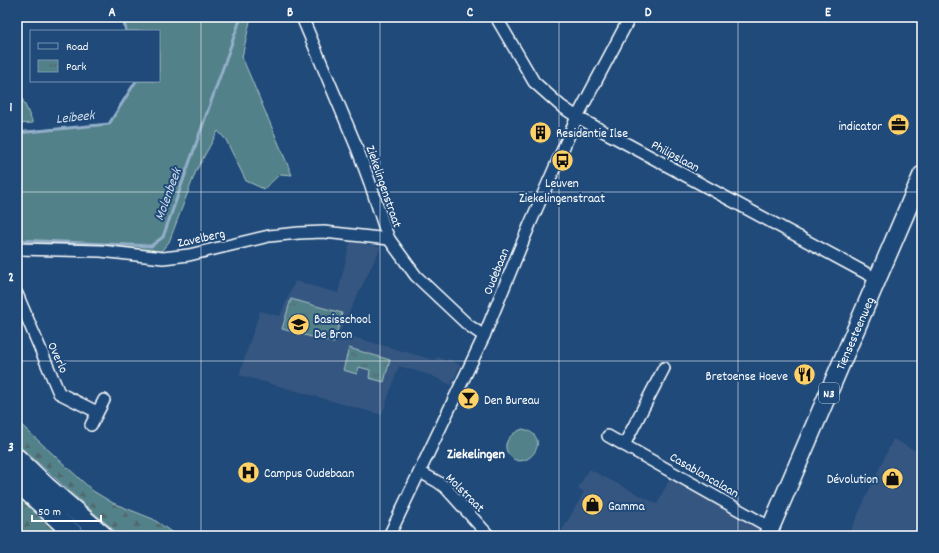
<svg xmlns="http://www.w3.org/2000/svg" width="939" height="553" font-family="Dekko,sans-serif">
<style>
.built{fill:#365680}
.green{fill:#538189;stroke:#a9c0c4}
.forest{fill:url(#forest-firs);stroke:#a9c0c4}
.park{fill:url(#park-tufts);stroke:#a9c0c4}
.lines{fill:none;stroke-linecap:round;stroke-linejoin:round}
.stream{stroke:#93afca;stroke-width:3}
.minor-casing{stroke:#fff;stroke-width:14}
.primary-casing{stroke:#fff;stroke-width:20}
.trunk-casing{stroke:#fff;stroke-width:21}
.minor{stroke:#1f4a7a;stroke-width:11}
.primary{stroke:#1f4a7a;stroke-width:17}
.trunk{stroke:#1f4a7a;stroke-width:18}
.grid{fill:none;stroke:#fff;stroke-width:1;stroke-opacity:0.55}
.labels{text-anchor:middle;stroke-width:4;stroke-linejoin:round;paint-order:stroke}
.shield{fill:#1f4a7a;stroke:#bcc9d7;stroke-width:1}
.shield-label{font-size:12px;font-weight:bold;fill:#fff}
.poi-label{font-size:13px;fill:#fff;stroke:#1f4a7a;text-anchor:start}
.street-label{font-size:13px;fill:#fff;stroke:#1f4a7a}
.water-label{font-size:14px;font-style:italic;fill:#d2dee9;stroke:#1f4a7a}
.neighbourhood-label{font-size:14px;font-weight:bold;fill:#fff;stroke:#1f4a7a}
.neatline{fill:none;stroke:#fff;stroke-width:1.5}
.grid-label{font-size:13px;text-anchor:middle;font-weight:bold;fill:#fff}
</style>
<defs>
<pattern id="forest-firs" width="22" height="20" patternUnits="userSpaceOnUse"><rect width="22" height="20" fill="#538189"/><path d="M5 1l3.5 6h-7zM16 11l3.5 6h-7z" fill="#50696e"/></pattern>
<pattern id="park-tufts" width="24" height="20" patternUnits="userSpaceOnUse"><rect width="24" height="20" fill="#538189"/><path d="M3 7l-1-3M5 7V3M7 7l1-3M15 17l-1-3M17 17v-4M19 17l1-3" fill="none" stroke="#50696e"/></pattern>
</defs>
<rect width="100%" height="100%" fill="#1f4a7a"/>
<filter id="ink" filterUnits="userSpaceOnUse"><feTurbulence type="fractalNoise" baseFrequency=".025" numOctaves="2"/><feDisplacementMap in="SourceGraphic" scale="8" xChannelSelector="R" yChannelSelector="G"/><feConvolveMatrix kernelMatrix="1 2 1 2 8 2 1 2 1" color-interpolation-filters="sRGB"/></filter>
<g filter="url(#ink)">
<!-- built -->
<g class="built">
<path d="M350,242l31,5 -42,86 95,27 4,-3 8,4 3,-2 11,6 -9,20 -21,-10 -31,-9 -17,49 -143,-40 21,-64 20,5 15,-35 43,12z"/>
<path d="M893,439l29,15v82h-74z"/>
<path d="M589,469l68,35 16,-32 98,56 22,8h-234l25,-44 -6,-4z"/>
</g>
<!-- green -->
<g class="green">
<path d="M122,17h129l-9,40 50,118 -12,-1 -16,15 -18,-8 -20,-41 -8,-9 -22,40 -27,71 -12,14 -140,-7v-117l92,-8 27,-43h23v-50h-34z"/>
<path d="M17,87l16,36 -16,1z"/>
<path d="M523,429c32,8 3,45 -13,27 -11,-12 2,-24 13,-27z"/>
</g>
<!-- forest -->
<g class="forest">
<path d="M17,421l76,70 20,12 40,16 24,17h-56l-34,-29 -70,-63z"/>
<path d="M17,494l47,42h-41l-6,-2z"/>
</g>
<!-- park -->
<g class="park">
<path d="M291,299l51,14 -8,30 -52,-14z"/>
<path d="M349,348l41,12 -6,22 -15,-4 1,-8 -11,-3 -2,7 -14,-4z"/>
</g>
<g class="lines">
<!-- stream -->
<g class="stream">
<path d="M123,17l3,14"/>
<path d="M17,133l92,-9 27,-43"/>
<path d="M17,240l134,6 12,-9 78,-220"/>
</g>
<defs>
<g id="minor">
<path d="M302,17l55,131 13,35 14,43 5,13 27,37 52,49 16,11"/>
<path d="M496,17l38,65 27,24 16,11 300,162"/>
<path d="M17,249l84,2 62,7 26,-3 80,-19 30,-3 25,-1 65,7"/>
<path d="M17,294l42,99 38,19"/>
<path d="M91,425l13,-25"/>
<path d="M608,436l163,92"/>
<path d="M624,445l40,-77"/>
<path d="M420,472l18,10 8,6 43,48"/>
<path d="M389,536l95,-200 46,-112 47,-107 53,-100"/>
</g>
<g id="primary">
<path id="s1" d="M767,536l155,-361"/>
</g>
<g id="trunk">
<path d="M17,458l29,28 58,50"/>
<path d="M17,482l59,54"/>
</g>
</defs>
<!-- minor casing -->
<use href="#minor" class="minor-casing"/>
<!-- primary casing -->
<use href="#primary" class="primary-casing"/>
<!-- trunk casing -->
<use href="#trunk" class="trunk-casing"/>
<!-- minor -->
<use href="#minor" class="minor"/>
<!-- primary -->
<use href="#primary" class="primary"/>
<!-- trunk -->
<use href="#trunk" class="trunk"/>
</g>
</g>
<!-- grid -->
<path class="grid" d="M201,17v519M380,17v519M559,17v519M738,17v519M17,192h905M17,361h905"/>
<!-- icons -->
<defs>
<symbol id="office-disc" viewBox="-11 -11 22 22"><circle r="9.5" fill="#ffd166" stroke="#1f4a7a"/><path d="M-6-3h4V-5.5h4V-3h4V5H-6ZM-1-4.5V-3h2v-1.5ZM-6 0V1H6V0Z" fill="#111"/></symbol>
<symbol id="building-disc" viewBox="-11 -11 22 22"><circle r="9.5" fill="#ffd166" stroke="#1f4a7a"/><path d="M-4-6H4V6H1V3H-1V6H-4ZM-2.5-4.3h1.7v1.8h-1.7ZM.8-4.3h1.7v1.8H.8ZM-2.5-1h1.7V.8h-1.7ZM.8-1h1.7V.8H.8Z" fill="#111"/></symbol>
<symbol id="bus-disc" viewBox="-11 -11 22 22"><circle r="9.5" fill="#ffd166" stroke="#1f4a7a"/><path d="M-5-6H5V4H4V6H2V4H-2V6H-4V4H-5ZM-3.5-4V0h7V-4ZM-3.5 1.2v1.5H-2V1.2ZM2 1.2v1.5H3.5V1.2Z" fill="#111"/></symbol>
<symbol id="school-disc" viewBox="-11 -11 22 22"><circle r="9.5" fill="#ffd166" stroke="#1f4a7a"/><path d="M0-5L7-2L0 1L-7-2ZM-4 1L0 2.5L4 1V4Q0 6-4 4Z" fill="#111"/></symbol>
<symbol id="restaurant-disc" viewBox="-11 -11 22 22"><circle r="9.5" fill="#ffd166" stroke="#1f4a7a"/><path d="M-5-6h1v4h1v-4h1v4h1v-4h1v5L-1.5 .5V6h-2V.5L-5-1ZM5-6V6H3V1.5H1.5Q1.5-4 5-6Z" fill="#111"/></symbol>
<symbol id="bar-disc" viewBox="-11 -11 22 22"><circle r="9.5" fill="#ffd166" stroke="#1f4a7a"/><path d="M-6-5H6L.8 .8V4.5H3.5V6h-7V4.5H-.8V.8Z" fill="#111"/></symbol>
<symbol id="hospital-disc" viewBox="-11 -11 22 22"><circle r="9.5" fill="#ffd166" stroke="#1f4a7a"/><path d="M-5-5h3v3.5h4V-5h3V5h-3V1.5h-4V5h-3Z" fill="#111"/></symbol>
<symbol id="shop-disc" viewBox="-11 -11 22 22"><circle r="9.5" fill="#ffd166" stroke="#1f4a7a"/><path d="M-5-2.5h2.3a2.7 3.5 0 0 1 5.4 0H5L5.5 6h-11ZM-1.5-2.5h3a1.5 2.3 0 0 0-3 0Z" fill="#111"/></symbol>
</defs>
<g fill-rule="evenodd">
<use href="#office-disc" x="886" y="112" width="25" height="25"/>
<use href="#building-disc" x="528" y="120" width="25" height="25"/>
<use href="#bus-disc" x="550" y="148" width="25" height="25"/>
<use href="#school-disc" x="286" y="312" width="25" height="25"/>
<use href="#restaurant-disc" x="792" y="362" width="25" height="25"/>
<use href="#bar-disc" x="456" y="386" width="25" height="25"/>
<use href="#hospital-disc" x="236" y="460" width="25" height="25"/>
<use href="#shop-disc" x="880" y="466" width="25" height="25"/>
<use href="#shop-disc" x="580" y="492" width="25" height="25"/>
</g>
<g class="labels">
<!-- shield labels -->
<rect class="shield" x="819" y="383" width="20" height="20" rx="3"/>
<g class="shield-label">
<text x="829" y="397">N3</text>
</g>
<!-- poi labels -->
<g class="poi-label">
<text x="882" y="130" text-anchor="end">indicator</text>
<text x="556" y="137">Residentie Ilse</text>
<text x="562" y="187" text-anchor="middle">Leuven<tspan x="562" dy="15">Ziekelingenstraat</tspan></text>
<text x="314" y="323">Basisschool<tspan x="314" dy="15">De Bron</tspan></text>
<text x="788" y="380" text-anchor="end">Bretoense Hoeve</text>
<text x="484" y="404">Den Bureau</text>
<text x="264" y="477">Campus Oudebaan</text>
<text x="878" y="483" text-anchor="end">Dévolution</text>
<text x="608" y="510">Gamma</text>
</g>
<!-- street labels -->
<g class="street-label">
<text transform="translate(676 155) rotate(28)" y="5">Philipslaan</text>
<text transform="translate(385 186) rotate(71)" y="5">Ziekelingenstraat</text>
<text transform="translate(201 237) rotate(-12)" y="5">Zavelberg</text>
<text transform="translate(495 271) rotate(-68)" y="5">Oudebaan</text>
<text dy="5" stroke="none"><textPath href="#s1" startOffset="221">Tiensesteenweg</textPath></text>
<text transform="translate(59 357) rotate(66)" y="5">Overlo</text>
<text transform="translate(705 474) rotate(30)" y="5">Casablancalaan</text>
<text transform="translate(466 492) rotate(45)" y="5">Molstraat</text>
</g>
<!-- water labels -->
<g class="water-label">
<text transform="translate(75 116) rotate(-6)" y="5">Leibeek</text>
<text transform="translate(167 194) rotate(-70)" y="5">Molenbeek</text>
</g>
<!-- neighbourhood labels -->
<g class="neighbourhood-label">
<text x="476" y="458">Ziekelingen</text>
</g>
</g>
<!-- margin -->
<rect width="939" height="553" fill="none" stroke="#1f4a7a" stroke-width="44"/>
<!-- legend -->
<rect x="30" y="30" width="130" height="52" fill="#1f4a7a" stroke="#7992af"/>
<rect x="38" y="43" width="20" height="6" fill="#1f4a7a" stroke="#7992af"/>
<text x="66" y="50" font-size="12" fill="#ffffff">Road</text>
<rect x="38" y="60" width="20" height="12" fill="url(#park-tufts)" stroke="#7992af"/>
<text x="66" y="70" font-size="12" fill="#ffffff">Park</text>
<!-- scale -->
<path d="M32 515v6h69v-6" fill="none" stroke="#ffffff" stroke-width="2"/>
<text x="38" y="515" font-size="12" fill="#ffffff" stroke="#1f4a7a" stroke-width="3" paint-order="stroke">50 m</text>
<rect x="22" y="22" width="895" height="509" class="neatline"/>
<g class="grid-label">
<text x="112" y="16">A</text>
<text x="290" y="16">B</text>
<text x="470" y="16">C</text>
<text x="648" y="16">D</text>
<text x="828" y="16">E</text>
<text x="11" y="111">1</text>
<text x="11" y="281">2</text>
<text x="11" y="451">3</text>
</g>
</svg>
